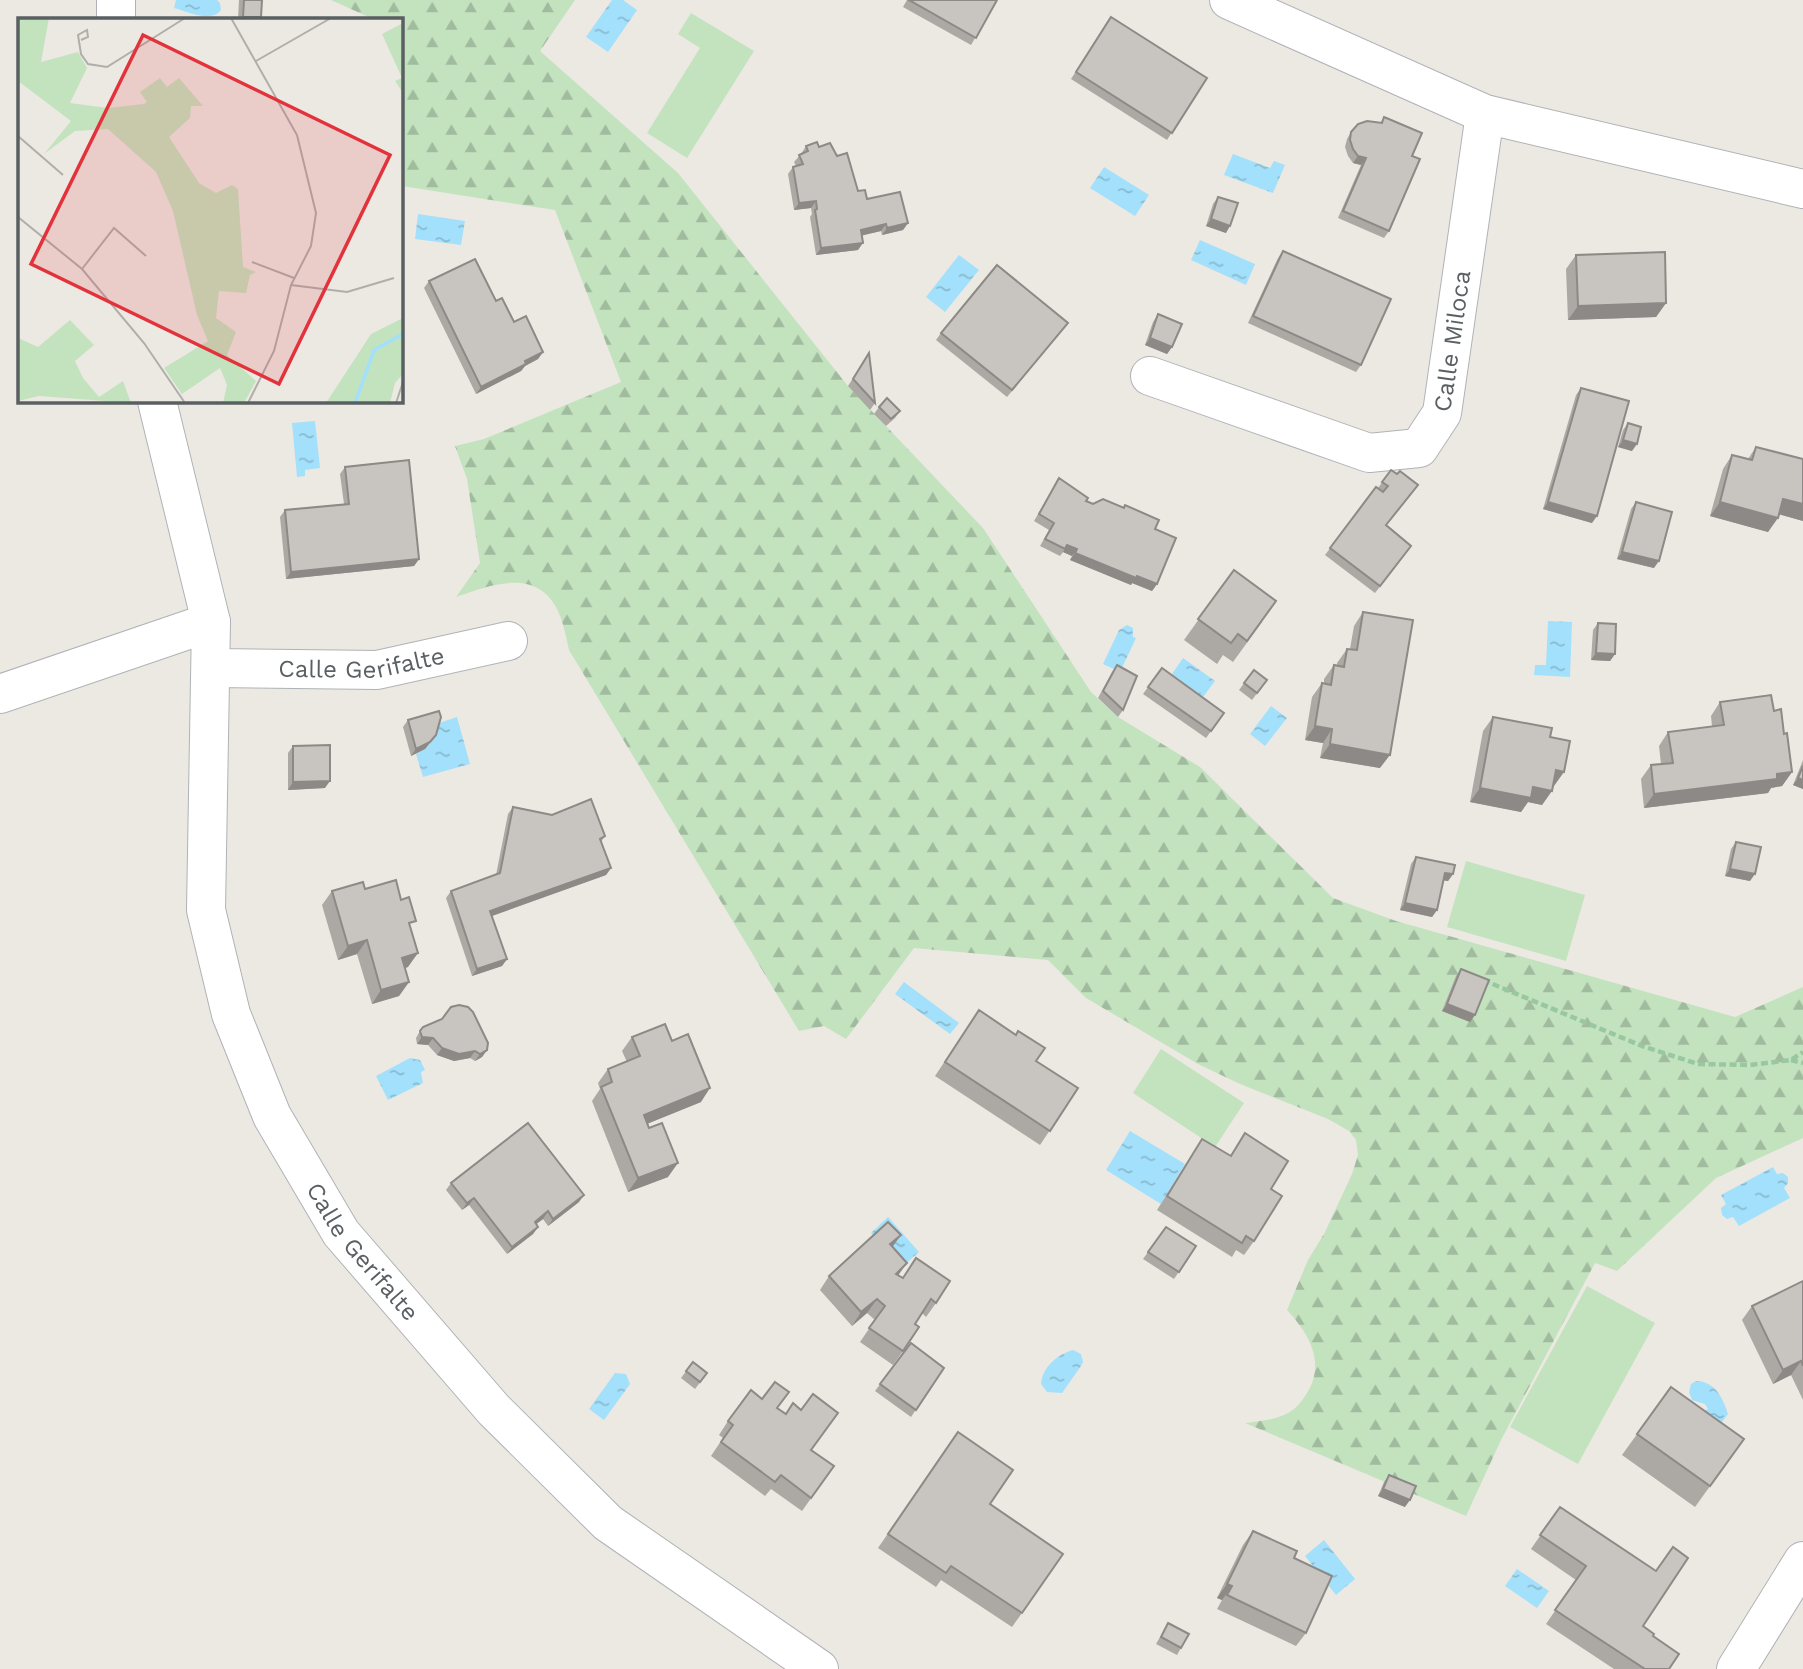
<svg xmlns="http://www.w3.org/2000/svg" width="1803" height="1669" font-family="'Work Sans',sans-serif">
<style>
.green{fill:#c3e3bf}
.forest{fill:url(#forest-firs)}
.water{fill:url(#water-ripples)}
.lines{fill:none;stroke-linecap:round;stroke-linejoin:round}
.minor-casing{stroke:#afb3b7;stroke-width:40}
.path{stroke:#99c7a0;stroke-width:4.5;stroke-dasharray:7 3.5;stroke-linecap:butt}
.minor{stroke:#fff;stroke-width:38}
.wall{fill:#aca9a4}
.shaded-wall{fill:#8c8986}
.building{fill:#c8c4bf;stroke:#8c8986;stroke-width:2}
.labels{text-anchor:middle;stroke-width:5;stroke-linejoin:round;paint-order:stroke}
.street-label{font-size:24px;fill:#5a5f62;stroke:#fff}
.inset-river{fill:none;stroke:#a3e0fb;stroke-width:3.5}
.inset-road{fill:none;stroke:#aeaeab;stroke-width:2}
.view{fill:#e2323b;fill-opacity:0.15;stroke:#e2323b;stroke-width:3.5}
.inset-edge{fill:none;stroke:#5a5f62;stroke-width:3.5}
</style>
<defs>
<pattern id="forest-firs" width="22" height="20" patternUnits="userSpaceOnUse" patternTransform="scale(1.75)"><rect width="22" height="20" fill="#c3e3bf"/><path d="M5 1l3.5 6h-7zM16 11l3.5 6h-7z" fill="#a1bb9f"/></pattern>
<pattern id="water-ripples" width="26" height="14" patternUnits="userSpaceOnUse" patternTransform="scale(1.75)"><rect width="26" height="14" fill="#a3e0fb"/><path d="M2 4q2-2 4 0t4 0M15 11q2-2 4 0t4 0" fill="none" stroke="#88b9cf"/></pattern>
</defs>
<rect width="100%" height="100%" fill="#ece9e2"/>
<!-- green -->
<g class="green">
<path d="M691,13l63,38 -67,107 -40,-25 53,-85 -22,-14z"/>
<path d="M1466,861l119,34 -19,66 -119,-34z"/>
<path d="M1161,1049l83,54 -29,44 -82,-54z"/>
<path d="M1587,1286l68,37 -77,141 -68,-37z"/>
</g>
<!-- forest -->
<path class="forest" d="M331,0h244l-35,51 138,122 170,213 135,142 108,164 27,25 82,50 133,131 63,23 339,96 68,-30v151l-87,40 -99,93 -22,-8 -94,177 -35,76 -221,-93c14,-2 31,-3 43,-10 8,-4 14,-12 19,-20 19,-31 2,-59 -20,-83l21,-50 17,-28 27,-58 6,-19 -2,-15 -7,-9 -21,-12 -88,-35 -42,-20 -112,-66 -38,-38 -134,-12 -68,91 -22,-13 -25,5 -230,-381c-3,-14 -6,-30 -13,-43 -22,-39 -66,-22 -100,-10l24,-34 -13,-84 -12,-33 29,-7 137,-57 -66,-172 -153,-24 -1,-167h-28z"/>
<!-- water -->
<g class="water">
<path d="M176,0h41l3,3 1,7c-10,13 -33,2 -47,-2z"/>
<path d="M612,0h11l14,10 -29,42 -22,-15z"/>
<path d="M1233,154l37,14 4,-7 11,4 -12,28 -49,-18z"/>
<path d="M1104,167l45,28 -14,21 -45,-28z"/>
<path d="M418,214l47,7 -4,24 -46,-6z"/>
<path d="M1200,240l55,24 -9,21 -55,-25z"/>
<path d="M959,255l20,15 -34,42 -19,-15z"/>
<path d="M315,421l5,47 -15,2v6l-8,1 -5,-54z"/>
<path d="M1548,621l24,1 -2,55 -36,-2 1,-10h11z"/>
<path d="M1127,625l6,3v9l3,1 -16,34 -17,-8 16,-34z"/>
<path d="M1183,658l32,23 -12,16 -31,-23z"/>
<path d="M1271,706l16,12 -22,28 -15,-12z"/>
<path d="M457,717l13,47 -47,13 -7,-23 9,-5 11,-25z"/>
<path d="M904,982l55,41 -9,11 -55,-40z"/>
<path d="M410,1058l10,2 5,10 -4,2 2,11 -35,17 -12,-24z"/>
<path d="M1130,1131l55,33 -24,40 -55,-34z"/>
<path d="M1773,1167l4,7 6,-1 5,4v6l-4,5 6,10 -51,28 -6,-9 -6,2 -5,-4 -1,-7 5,-4 -5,-9z"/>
<path d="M888,1217l31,35 -17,15 -31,-34z"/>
<path d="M1073,1350l8,4 2,8 -2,4 -19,27 -15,-1 -6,-8c1,-17 17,-30 32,-34z"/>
<path d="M615,1373l11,1 4,10 -26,36 -15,-11z"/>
<path d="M1696,1381c19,0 27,17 32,33l-6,8h-4l-14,-11 4,-2 -3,-5 -13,-4 -3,-8 2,-8z"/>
<path d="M1324,1540l31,39 -19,16 -31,-39z"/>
<path d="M1517,1569l32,22 -12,17 -32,-22z"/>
</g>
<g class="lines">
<defs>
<g id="minor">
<path d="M116,0v19"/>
<path d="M1229,0l256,114 318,75"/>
<path id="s1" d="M1150,376l219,77 50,-5 23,-35 43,-299"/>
<path id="s2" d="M157,401l54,221 -5,288 25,104 41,102 69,117 153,177 114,113 211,146"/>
<path id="s3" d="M212,668l165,2 131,-29"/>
<path d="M0,694l211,-72"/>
<path d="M1736,1669l67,-108"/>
</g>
</defs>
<!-- minor casing -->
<use href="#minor" class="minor-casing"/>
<!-- path -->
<g class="path">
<path d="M1483,980l159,66 56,18 52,1 41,-5 12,-8"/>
<path d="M1791,1060l12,3"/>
</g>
<!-- minor -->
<use href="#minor" class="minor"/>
</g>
<!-- wall -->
<g class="wall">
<path d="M239,0h23l-1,17 -2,2h-21z"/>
<path d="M907,0h90l-26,45 -68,-38z"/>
<path d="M1111,17l96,61 -40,62 -96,-61z"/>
<path d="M1384,117l28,39 -23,75 -5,7 -46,-20 23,-53 -8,-2 -5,-7 -3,-9 2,-8 4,-7 29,-9z"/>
<path d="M806,146l13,1 18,9 21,35 9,8 41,24 -5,7 -21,5 -1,-4 -19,4 -4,15 -42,5 -6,-38 2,-3 -1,-6 -17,2 -6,-36 5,-7 3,-1 -2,-4 7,-8z"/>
<path d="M1218,197l8,36 -20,-7 7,-22z"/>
<path d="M1283,251l78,114 -5,7 -108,-49 30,-65z"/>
<path d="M1576,255l90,48 -10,14 -88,3 -2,-51z"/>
<path d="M429,281l67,20 18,21 29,30 -5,7 -13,7 -4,5 -45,23 -52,-106z"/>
<path d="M1158,314l14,33 -5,7 -22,-9 8,-23z"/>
<path d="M1068,323l-61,74 -71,-57 5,-7z"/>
<path d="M869,353l6,50 -5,7 -22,-24z"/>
<path d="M1581,388l11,135 -49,-14 33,-114z"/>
<path d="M879,407l21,4 -5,7 -9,8 -12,-12z"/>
<path d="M1628,423l4,28 -14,-4 5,-17z"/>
<path d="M1756,447l47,74 -24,-7 -11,18 -58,-16 13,-47 9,-14 16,4z"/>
<path d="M345,467l74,92 -5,7 -128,13 -6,-62 5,-7 59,-6 -4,-30z"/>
<path d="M1391,470l-5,55 20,28 -31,40 -50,-38 51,-68 2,1z"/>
<path d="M1059,478l27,23 7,3 30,4 2,-3 30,24 2,55 -5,7 -20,-8 -1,2 -61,-25 2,-4 -9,-4 -3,4 -20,-10 9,-16 -15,-9z"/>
<path d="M1636,502l18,66 -37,-9 14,-50z"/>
<path d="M1234,570l28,52 -29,40 -10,-7 -6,9 -33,-24z"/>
<path d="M1363,612l17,156 -60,-10 3,-15 -18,-3 7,-43 10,-14 2,1v-5l10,-14h3v-2l10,-14h3l4,-23z"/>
<path d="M1598,623l17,31 -5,7 -19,-1 2,-30z"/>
<path d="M1117,665l6,45 -5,7 -20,-19 14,-26z"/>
<path d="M1162,668l62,45 -18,25 -63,-44z"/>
<path d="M1254,670l13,10 -15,20 -13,-10z"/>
<path d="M1720,702l54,9 10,23 8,38 -10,14 -11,2 -3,5 -124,15 -3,-29 10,-14 10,-1 -2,-18 9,-14 44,-6 -1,-10z"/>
<path d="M1493,717l57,20 4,49 -12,19 -14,-3 -7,10 -51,-10 13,-71z"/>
<path d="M408,720l28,15 -11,14 -14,7 -8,-29z"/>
<path d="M293,746l32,42 -37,2v-37z"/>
<path d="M1803,760v29l-10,-4z"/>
<path d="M513,807l92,29 -4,6 10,26 -5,7 -114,41 15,43 -5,7 -30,10 -26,-78 5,-7 45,-16 12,-61z"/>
<path d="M1736,842l14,39 -25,-5 6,-27z"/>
<path d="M1416,857l37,17 -5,7 -4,-1 -7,30 -5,7 -32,-7 11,-46z"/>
<path d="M365,889l46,39 -3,39 -3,1 4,14 -10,14 -27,8 -15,-50 -19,6 -16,-55 10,-14z"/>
<path d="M1461,969l14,46 -5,7 -28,-11 14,-35z"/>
<path d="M979,1010l57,51 42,27 -38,57 -105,-69z"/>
<path d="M420,1031l67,19 -5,7 -7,4 -5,-3 -16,3 -17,-6 -9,-10 -11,-1 -1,-6z"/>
<path d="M632,1037l40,4 29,61 -54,22 21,53 -40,15 -36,-91 8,-12 -2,-6 10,-14 19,-7 -5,-11z"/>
<path d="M1245,1133l26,56 -17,52 -10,14 -8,-5 -4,7 -75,-47 45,-71 28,17z"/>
<path d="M451,1183l128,19 -31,24 -5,-7 -7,5 2,3 -5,7 -26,20 -38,-49 -7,5 -16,-20z"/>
<path d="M1166,1227l30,19 -22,33 -31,-20z"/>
<path d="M892,1247l7,29 4,2 13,-20 20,45 -10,14 -4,-4 -7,11 -12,27 -10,14 -33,-23 15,-22 -8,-7 -15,13 -32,-36 9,-14z"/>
<path d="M1803,1281v119l-12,-25 -18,9 -31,-64 10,-14z"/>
<path d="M911,1343l33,25 -33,49 -36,-26z"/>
<path d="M693,1362l14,11 -12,16 -14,-11z"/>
<path d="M1671,1387l73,52 -49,68 -73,-52z"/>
<path d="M762,1399l15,9 34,42 23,16 -32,45 -31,-22 -6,7 -54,-40 12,-18 -4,-3 9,-14z"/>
<path d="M958,1432l32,72 32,109 -10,14 -71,-47 -5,7 -58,-39z"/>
<path d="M1389,1475l16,32 -27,-11 6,-14z"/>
<path d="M1560,1507l83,119 10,10 16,33h-55l-68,-45 30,-44 -45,-31z"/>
<path d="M1253,1531l53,102 -10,13 -79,-37 5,-9 -5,-2 26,-53z"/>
<path d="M1168,1623l13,25 -4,7 -21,-11z"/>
</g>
<!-- shaded-wall -->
<g class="shaded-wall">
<path d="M243,17h18l-2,2h-18z"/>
<path d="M1358,156l8,2 -5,7 -8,-2z"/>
<path d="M816,201l-5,7 -17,2 5,-7z"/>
<path d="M1211,219l19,7 -4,7 -20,-7z"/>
<path d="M908,223l-5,7 -21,5 5,-7z"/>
<path d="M886,224l-5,7 -25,6 5,-7z"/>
<path d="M863,243l-5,7 -42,5 5,-7z"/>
<path d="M1666,303l-10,14 -88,3 10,-14z"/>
<path d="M1150,338l22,9 -5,7 -22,-9z"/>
<path d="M543,352l-5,7 -13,7 -4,5 -45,23 5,-7 44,-26z"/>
<path d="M1623,440l14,4 -5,7 -14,-4z"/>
<path d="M1783,499l20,5v17l-29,-8z"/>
<path d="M1548,502l49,14 -5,7 -49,-14z"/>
<path d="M1720,502l58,16 -10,14 -58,-16z"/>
<path d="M1067,545l10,4 -5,7 -9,-4z"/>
<path d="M1622,552l37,9 -5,7 -37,-9z"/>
<path d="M1075,553l62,23 20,8 -5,7 -20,-8 -1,2 -61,-25z"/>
<path d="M419,559l-5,7 -128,13 5,-7z"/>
<path d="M1596,653l19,1 -5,7 -19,-1z"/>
<path d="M1315,726l17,3 -9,14 -18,-3z"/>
<path d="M436,735l-11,14 -14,7 5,-7z"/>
<path d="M1330,744l60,11 -10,13 -60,-10z"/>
<path d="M1556,770l8,2 -10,14 -8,-2z"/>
<path d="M1792,772l-10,14 -11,2 -3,5 -124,15 10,-14z"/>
<path d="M1798,778l5,2v9l-10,-4z"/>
<path d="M330,781l-5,7 -37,2 5,-8z"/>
<path d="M1533,787l19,4 -10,14 -14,-3 -7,10 -51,-10 10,-14z"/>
<path d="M611,868l-5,7 -120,43 4,-7z"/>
<path d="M1730,869l25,5 -5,7 -25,-5z"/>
<path d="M1445,873l8,1 -5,7 -8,-1z"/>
<path d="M1405,903l32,7 -5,7 -32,-7z"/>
<path d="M367,940l-10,14 -19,6 10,-14z"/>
<path d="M418,953l-10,14 -16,5 10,-14z"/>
<path d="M507,959l-5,7 -30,10 5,-7z"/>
<path d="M409,982l-10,14 -27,8 9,-14z"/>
<path d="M1447,1004l28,11 -5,7 -28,-11z"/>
<path d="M422,1037l11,1 -5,7 -11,-1z"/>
<path d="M442,1048l33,3 -5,7 -16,3 -17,-6z"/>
<path d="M487,1050l-5,7 -7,4 5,-7z"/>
<path d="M710,1088l-9,14 -67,27 10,-14z"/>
<path d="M678,1163l-10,14 -40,15 10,-14z"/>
<path d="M584,1195l-5,7 -31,24 5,-7z"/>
<path d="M474,1198l-5,7 -7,5 5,-7z"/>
<path d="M548,1211l-5,8 -13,10 5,-7z"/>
<path d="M538,1227l-5,7 -26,20 5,-7z"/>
<path d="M901,1235l-10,14 -1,-5z"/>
<path d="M907,1263l-10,14 -1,-3z"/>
<path d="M877,1299l-10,14 -15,13 9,-14z"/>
<path d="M1801,1361l-10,14 -18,9 10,-14z"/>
<path d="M1383,1489l27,11 -5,7 -27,-11z"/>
<path d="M1227,1584l5,2 -10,14 -5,-2z"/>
</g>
<!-- building -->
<g class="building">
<path d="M244,0h18l-1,17h-18z"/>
<path d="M909,0h88l-21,38z"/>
<path d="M1111,17l96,61 -35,55 -96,-61z"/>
<path d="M1384,117l38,16 -10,23 8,3 -31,72 -46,-20 23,-53 -8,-2 -5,-7 -3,-9 1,-8 7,-8 9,-3 15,2z"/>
<path d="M817,142l2,5 11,-4 7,13 10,-3 11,38 7,-1 2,9 33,-7 8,31 -21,5 -1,-4 -25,6 2,13 -42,5 -6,-38 2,-1 -1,-8 -17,2 -6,-36 10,-3 -4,-9 9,-4 -2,-5z"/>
<path d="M1218,197l20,6 -8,23 -19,-7z"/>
<path d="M1283,251l108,48 -30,66 -108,-49z"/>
<path d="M1665,252l1,51 -88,3 -2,-51z"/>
<path d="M475,259l21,42 6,-3 12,24 12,-6 17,36 -18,9 1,3 -45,23 -52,-106z"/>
<path d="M997,265l71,58 -56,67 -71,-57z"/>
<path d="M1158,314l24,10 -10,23 -22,-9z"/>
<path d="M869,353l6,50 -22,-24z"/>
<path d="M1581,388l48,13 -32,115 -49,-14z"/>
<path d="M887,398l13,13 -9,8 -12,-12z"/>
<path d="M1628,423l13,4 -4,17 -14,-4z"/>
<path d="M1756,447l47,12v45l-20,-5 -5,19 -58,-16 12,-47 20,5z"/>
<path d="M409,460l10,99 -128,13 -6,-62 64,-6 -4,-37z"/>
<path d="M1391,470l6,4 3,-3 18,14 -32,40 25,21 -31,40 -50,-38 46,-61 7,5 5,-6 -6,-4z"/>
<path d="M1059,478l29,20 -2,3 7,3 10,-5 21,9 1,-3 34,15 -4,9 21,9 -19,46 -20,-8 -1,2 -61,-25 2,-4 -10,-4 -2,4 -20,-10 9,-16 -15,-9z"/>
<path d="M1636,502l36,10 -13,49 -37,-9z"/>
<path d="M1234,570l42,31 -29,40 -9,-7 -7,9 -33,-24z"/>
<path d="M1363,612l50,8 -23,135 -60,-11 2,-15 -17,-3 7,-43 9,2 3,-20 10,2 3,-18 10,1z"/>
<path d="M1598,623l18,1 -1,30 -19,-1z"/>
<path d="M1117,665l20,11 -14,34 -20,-19z"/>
<path d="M1162,668l62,45 -13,18 -63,-44z"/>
<path d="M1254,670l13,10 -10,13 -13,-10z"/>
<path d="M1771,695l3,16 7,-2 3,25 3,-1 5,39 -15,2v5l-123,15 -3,-29 22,-2 -5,-31 56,-7 -4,-23z"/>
<path d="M439,711l2,6 -5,18 -6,7 -14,7 -8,-29z"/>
<path d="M1493,717l59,11 -2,9 20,4 -6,31 -8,-2 -4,21 -19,-4 -2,11 -51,-10z"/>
<path d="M330,745v36l-37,1v-36z"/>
<path d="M1803,766v14l-5,-2z"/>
<path d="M591,799l14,37 -5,3 11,29 -121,43 17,48 -30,10 -26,-78 49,-18 13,-66 39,8z"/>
<path d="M1736,842l25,5 -6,27 -25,-5z"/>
<path d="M1416,857l39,8 -2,9 -8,-1 -8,37 -32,-7z"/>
<path d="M396,880l5,20 8,-3 7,24 -7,2 9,30 -16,5 7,24 -28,8 -14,-50 -19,6 -16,-55 31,-9 2,7z"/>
<path d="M1461,969l28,11 -14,35 -28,-11z"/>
<path d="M459,1005l9,2 5,5 15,31 -1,7 -7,4 -5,-3 -16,3 -17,-6 -9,-10 -11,-1 -2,-6 3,-4 19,-8 9,-12z"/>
<path d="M979,1010l37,25 2,-4 27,17 -9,13 42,27 -28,43 -105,-69z"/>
<path d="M665,1024l7,17 16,-7 22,54 -66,27 5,13 13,-5 16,40 -40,15 -37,-91 11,-5 -4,-13 32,-13 -8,-19z"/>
<path d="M528,1123l56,72 -31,24 -5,-8 -13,11 3,5 -26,20 -38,-49 -7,5 -16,-20z"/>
<path d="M1245,1133l43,28 -17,28 11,7 -28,45 -8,-5 -4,7 -75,-47 35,-57 29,17z"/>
<path d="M888,1222l13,13 -11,9 17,19 -11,11 7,4 13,-20 34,23 -14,22 -5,-4 -16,25 4,3 -16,24 -34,-23 16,-22 -8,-7 -16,13 -32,-36z"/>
<path d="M1166,1227l30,19 -17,26 -31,-20z"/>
<path d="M1803,1281v85l-2,-5 -18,9 -31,-64z"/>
<path d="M911,1343l33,25 -28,42 -36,-26z"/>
<path d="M693,1362l14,11 -7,9 -14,-11z"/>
<path d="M775,1382l14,10 -12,16 9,6 7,-11 8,7 12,-16 25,19 -27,37 23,16 -23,32 -30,-23 -6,7 -54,-40 12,-17 -5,-4 23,-31 11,9z"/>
<path d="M1671,1387l73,52 -34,47 -73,-52z"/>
<path d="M958,1432l55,38 -23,34 73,50 -41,59 -71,-47 -5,7 -58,-39z"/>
<path d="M1389,1475l27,11 -6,14 -27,-11z"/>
<path d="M1560,1507l96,64 17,-24 15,11 -45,68 11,8 -1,2 26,18 -10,15h-24l-90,-59 31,-44 -46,-31z"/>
<path d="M1253,1531l44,20 -3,7 38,18 -26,57 -79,-38 5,-9 -5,-2z"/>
<path d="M1168,1623l21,11 -8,14 -20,-11z"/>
</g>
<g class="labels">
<!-- street labels -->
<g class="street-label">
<text dy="8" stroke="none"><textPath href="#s1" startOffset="397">Calle Miloca</textPath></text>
<text dy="8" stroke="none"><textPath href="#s3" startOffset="150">Calle Gerifalte</textPath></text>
<text dy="8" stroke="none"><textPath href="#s2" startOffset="896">Calle Gerifalte</textPath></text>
</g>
</g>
<!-- overview -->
<g transform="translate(18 18)">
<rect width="385" height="385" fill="#ece9e2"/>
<path d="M142,60l7,9 -20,15 -7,-10z" fill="#c3e3bf"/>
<path d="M0,0h31l-8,44 37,-10 9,16 -17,35 38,5 36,-4 35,-26 24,28h-12l-1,12 -21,19 30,46 17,10 16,-8 6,4 5,78 13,5 -6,3 -4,18 -27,-2 -3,27 20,14 -9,23 29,26 -12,22h-21l4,-18 -7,-17 -38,26 -18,-26 44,-27 -11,-26 -24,-104 -17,-39 -48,-43 -33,2 -31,23 27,-33 -53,-40zM385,5v70l-8,-12 7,-3 -20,-44zM385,300v56l-8,9 -5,20h-64l45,-69zM52,302l24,25 -19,16 8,17 16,19 24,-16 8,22 -92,-7 -21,5v-63l20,9z" fill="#c3e3bf"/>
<path class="inset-river" d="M337,385l19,-53 29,-16"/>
<path class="inset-road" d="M213,0l66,117 19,78 -5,33 -20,39 -17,66 -26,52M63,22l7,-3 -1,-7 -9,5 3,19 7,10 19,3 78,-49M238,43l75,-43M0,118l45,39M0,199l64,52 62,74 41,60M234,244l42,16M64,251l32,-41 32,28M273,267l56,7 47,-14M378,385l7,-21"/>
<path class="view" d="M125,17l247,120 -111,229 -248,-120z"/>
<rect width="385" height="385" class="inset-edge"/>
</g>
</svg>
